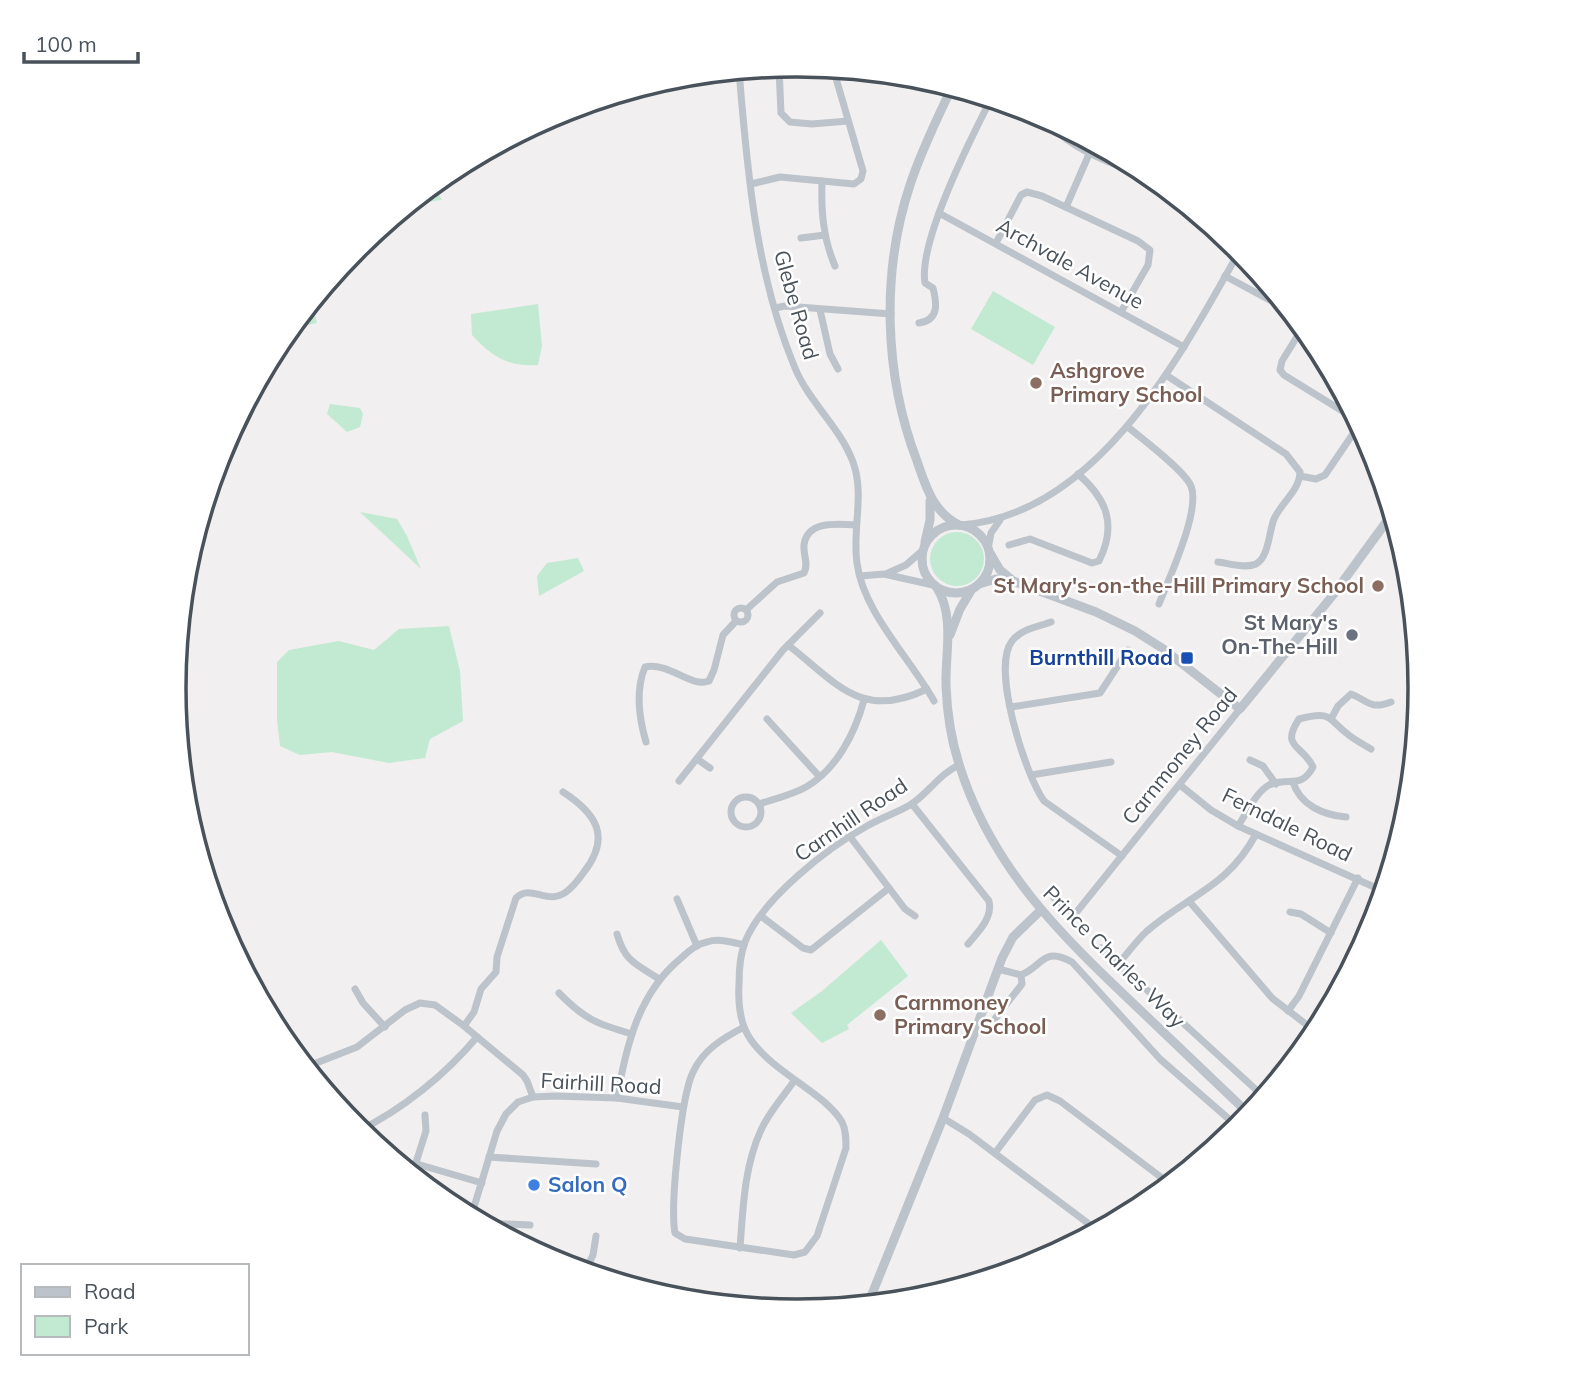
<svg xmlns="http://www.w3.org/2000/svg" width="1593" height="1376" font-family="Mulish,sans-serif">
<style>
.green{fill:#c2ead2}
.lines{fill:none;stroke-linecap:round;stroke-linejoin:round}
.minor{stroke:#bcc3ca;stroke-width:7}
.tertiary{stroke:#bcc3ca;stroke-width:9}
.education-dot{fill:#8d6e63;stroke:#fff;stroke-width:2.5}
.worship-dot{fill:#6b7280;stroke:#fff;stroke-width:2.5}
.transit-dot{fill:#1a4fb4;stroke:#fff;stroke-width:2.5}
.shop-dot{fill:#3f7fe0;stroke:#fff;stroke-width:2.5}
.labels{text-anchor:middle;stroke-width:5;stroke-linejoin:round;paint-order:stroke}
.street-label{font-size:21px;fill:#49525a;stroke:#fff}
.education-label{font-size:21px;font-weight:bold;fill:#785e54;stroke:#fff;text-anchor:start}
.worship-label{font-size:21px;font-weight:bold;fill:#5b616d;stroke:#fff;text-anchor:end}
.transit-label{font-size:21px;font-weight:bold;fill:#164399;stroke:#fff;text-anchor:end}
.shop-label{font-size:21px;font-weight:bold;fill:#366cbe;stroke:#fff;text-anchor:start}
.rim{fill:none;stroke:#49525a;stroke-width:3.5}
</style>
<rect width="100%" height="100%" fill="#f1efef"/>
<!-- green -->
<g class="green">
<path d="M433,184l9,16 -33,4z"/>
<path d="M993,291l62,36 -22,38 -62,-36z"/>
<path d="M311,302l6,21 -28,6z"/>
<path d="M538,304l4,42 -4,19c-30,2 -46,-8 -66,-30l-1,-21z"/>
<path d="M330,404l30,4 3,6 -3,13 -13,5 -20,-18z"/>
<path d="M360,512l37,7 10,17 14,33z"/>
<circle cx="957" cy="559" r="27"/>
<path d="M578,558l6,13 -45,25 -2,-20 10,-13z"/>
<path d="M449,626l11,45 3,50 -33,18 -5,19 -36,5 -57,-11 -32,3 -20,-9 -3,-26v-58l12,-12 50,-9 35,9 25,-21z"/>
<path d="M881,940l27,36 -61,49 2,4 -27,14 -31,-30 31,-22z"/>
</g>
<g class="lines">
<!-- minor -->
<g class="minor">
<path d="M779,68l2,45 9,9 22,2 36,-3"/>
<path d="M739,70c8,100 17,205 56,298 14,34 45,59 58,94 12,33 -1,67 4,101 6,49 53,95 77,138"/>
<path d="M1054,122l-1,5c23,27 73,40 105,55"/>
<path d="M822,181c-1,30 1,57 13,85"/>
<path d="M751,184l29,-7 74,7 7,-5 2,-8 -30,-103"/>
<path d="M1066,207l24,-55"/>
<path d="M939,213l245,134"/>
<path d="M801,238l24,-3"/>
<path d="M996,243l25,-48 6,-3 15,4 96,45 12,9 -2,15 -27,47"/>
<path d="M1225,276l65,35"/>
<path d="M775,308l10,-2 106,8"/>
<path d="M820,310l10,44 8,15"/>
<path d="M919,323c20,-3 18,-19 14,-35l-8,-5c-7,-41 46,-145 66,-184"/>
<path d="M1303,327l-21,34 -2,9 4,5 73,45"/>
<path d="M1166,375l120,79 14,18c0,18 -19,31 -26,47 -5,12 -5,38 -18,45 -11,5 -28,-1 -38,-2"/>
<path d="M1128,427c14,12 56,43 63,59 10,24 -22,92 -32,118"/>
<path d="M1300,476l16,3 9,-4 34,-50"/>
<path d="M961,525c136,-10 220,-170 279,-275"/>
<path d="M1009,545l21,-6 62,24 7,-2c18,-36 8,-62 -21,-87"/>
<path d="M988,549l3,-16 9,-13"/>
<path d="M888,573l18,-8 16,-14"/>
<path d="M860,576l24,-2 49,11"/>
<circle cx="741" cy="615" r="7"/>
<path d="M746,610l31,-28 27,-9c5,-10 -1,-17 0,-28 3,-25 35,-21 52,-20"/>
<path d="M1051,622c-14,5 -30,7 -39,19 -21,27 13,133 32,160l78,55"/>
<path d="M788,645c49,38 73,76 139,44"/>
<path d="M1011,707l89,-14 28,-43"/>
<path d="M767,719l52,57"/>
<path d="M1331,719l7,-13 13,-12c18,7 19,16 40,8"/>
<path d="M646,742c-7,-24 -11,-51 -1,-75 25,-5 45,21 64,14l5,-11 9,-35 13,-14"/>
<path d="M697,759l13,9"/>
<path d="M1250,760l13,6 13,18"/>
<path d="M1031,775l80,-13"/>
<path d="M679,781l104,-131 37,-37"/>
<path d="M1293,782c7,23 30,33 53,35"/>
<path d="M1180,785l31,25 27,16 145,65"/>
<circle cx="746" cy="812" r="15"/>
<path d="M759,804c15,-5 33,-9 47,-17 31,-18 49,-54 58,-87"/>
<path d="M912,804l77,97c4,17 -11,31 -21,43"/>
<path d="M1400,809l7,2"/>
<path d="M1238,826c8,-12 18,-34 31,-41 19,-9 32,5 44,-18 -11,-23 -33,-19 -14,-48 34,-9 28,0 51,17 7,5 14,9 21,13"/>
<path d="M851,838l54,71 10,7"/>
<path d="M1054,898l20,18"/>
<path d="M677,899l20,47"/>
<path d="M1189,901l83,97 44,34"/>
<path d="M1290,912l11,2 30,19"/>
<path d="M761,916l42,32 8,2 78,-62"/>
<path d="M1071,919l169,-210"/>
<path d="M617,934c8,28 19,30 42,45"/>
<path d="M1101,948l163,149"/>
<path d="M1118,964c10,-11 19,-24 29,-33 42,-36 81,-44 109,-97"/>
<path d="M998,969l23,6c22,-9 22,-29 51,-13l88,97 78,68"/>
<path d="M355,989l8,14 22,24"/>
<path d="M559,993c25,26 38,31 73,41"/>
<path d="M1288,1011l11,-15 59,-118"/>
<path d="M991,1024l31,-40 -1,-9"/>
<path d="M744,1027c-21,11 -41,23 -51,45 -12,25 -23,134 -18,161l10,6 109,16 11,-3 12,-16 29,-88c0,-9 0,-18 -4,-26 -17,-29 -68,-49 -91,-82 -11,-15 -13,-37 -12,-56 0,-13 1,-29 6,-42 17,-43 82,-94 122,-116 14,-8 29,-13 43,-21 18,-11 29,-31 49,-40"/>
<path d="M306,1067l51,-20 48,-37 15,-7 15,2 29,21"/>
<path d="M533,1097l-6,-16 -4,-6 -59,-49 10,-14 7,-23 15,-17 1,-15 19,-59c15,-15 31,8 50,-6 7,-5 13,-13 18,-20 27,-35 13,-58 -21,-80"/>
<path d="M617,1098c9,-51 21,-104 63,-139 8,-7 16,-15 27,-17 12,-4 25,0 37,3"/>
<path d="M943,1118l26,16 128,96"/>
<path d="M358,1131c44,-21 88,-57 119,-94"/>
<path d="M1210,1151l22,-29"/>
<path d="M995,1153l40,-53 12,-5 13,6 110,83"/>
<path d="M489,1157l107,7"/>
<path d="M417,1164l65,19"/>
<path d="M412,1175l14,-44 -1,-16"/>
<path d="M471,1217l26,-86 9,-17 12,-12 15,-5 22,-1 62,2 66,9"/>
<path d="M482,1223l48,2"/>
<path d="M740,1248c3,-39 4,-81 21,-118 8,-18 22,-33 33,-49"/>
<path d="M585,1272l8,-17 3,-19"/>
</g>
<!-- tertiary -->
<g class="tertiary">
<path d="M952,87c-15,32 -31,64 -42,98 -29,87 -26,190 7,276 9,26 16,51 42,64"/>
<circle cx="956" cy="559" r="34"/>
<path d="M925,542l5,-22v-19"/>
<path d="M990,553l10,17 12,10"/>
<path d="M979,584l17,-5 17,2 83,31 39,19 27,17 78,61 93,-114 59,-81"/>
<path d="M937,588c18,29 8,65 9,98 1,26 5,53 13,78 32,104 103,172 179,244 37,35 74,71 111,106"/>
<path d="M950,635l10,-26 12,-20"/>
<path d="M868,1304l75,-186 59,-160 11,-21 28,-27"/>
</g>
</g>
<!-- markers -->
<g class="education-dot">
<circle cx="1036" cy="383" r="7"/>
<circle cx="1378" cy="586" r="7"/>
<circle cx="880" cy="1015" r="7"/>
</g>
<circle class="worship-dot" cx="1352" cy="635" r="7"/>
<rect class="transit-dot" x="1180" y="651" width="14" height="14" rx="3.5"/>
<circle class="shop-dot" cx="534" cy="1185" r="7"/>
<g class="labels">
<!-- street labels -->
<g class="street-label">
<text transform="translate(1070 264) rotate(29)" y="7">Archvale Avenue</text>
<text transform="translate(796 305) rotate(74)" y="7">Glebe Road</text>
<text transform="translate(1180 756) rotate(-51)" y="7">Carnmoney Road</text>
<text transform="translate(851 820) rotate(-34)" y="7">Carnhill Road</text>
<text transform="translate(1287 825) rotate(26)" y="7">Ferndale Road</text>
<text transform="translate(1114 957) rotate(45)" y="7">Prince Charles Way</text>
<text transform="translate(601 1084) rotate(3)" y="7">Fairhill Road</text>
</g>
<!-- education labels -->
<g class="education-label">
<text x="1050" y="378">Ashgrove<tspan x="1050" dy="24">Primary School</tspan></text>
<text x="1364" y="593" text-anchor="end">St Mary's-on-the-Hill Primary School</text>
<text x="894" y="1010">Carnmoney<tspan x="894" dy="24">Primary School</tspan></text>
</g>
<!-- worship labels -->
<g class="worship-label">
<text x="1338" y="630">St Mary's<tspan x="1338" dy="24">On-The-Hill</tspan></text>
</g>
<!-- transit labels -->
<g class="transit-label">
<text x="1173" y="665">Burnthill Road</text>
</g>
<!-- shop labels -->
<g class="shop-label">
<text x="548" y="1192">Salon Q</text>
</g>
</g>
<!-- crop -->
<path d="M0 0H1593V1376H0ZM186 688a611 611 0 1 1 1222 0a611 611 0 1 1-1222 0Z" fill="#fff" fill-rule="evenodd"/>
<path class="rim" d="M186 688a611 611 0 1 1 1222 0a611 611 0 1 1-1222 0Z"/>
<!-- legend -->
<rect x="21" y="1264" width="228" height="91" fill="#ffffff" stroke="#b6babd" stroke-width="2"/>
<rect x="35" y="1287" width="35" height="10" fill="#bcc3ca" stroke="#b6babd" stroke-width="2"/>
<text x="84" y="1299" font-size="21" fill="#49525a">Road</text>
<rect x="35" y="1316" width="35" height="21" fill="#c2ead2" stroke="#b6babd" stroke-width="2"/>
<text x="84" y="1334" font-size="21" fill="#49525a">Park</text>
<!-- scale -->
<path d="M24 52v10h114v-10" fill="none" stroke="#49525a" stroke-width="3.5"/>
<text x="35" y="52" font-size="21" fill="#49525a" stroke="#ffffff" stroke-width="5" paint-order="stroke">100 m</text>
</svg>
